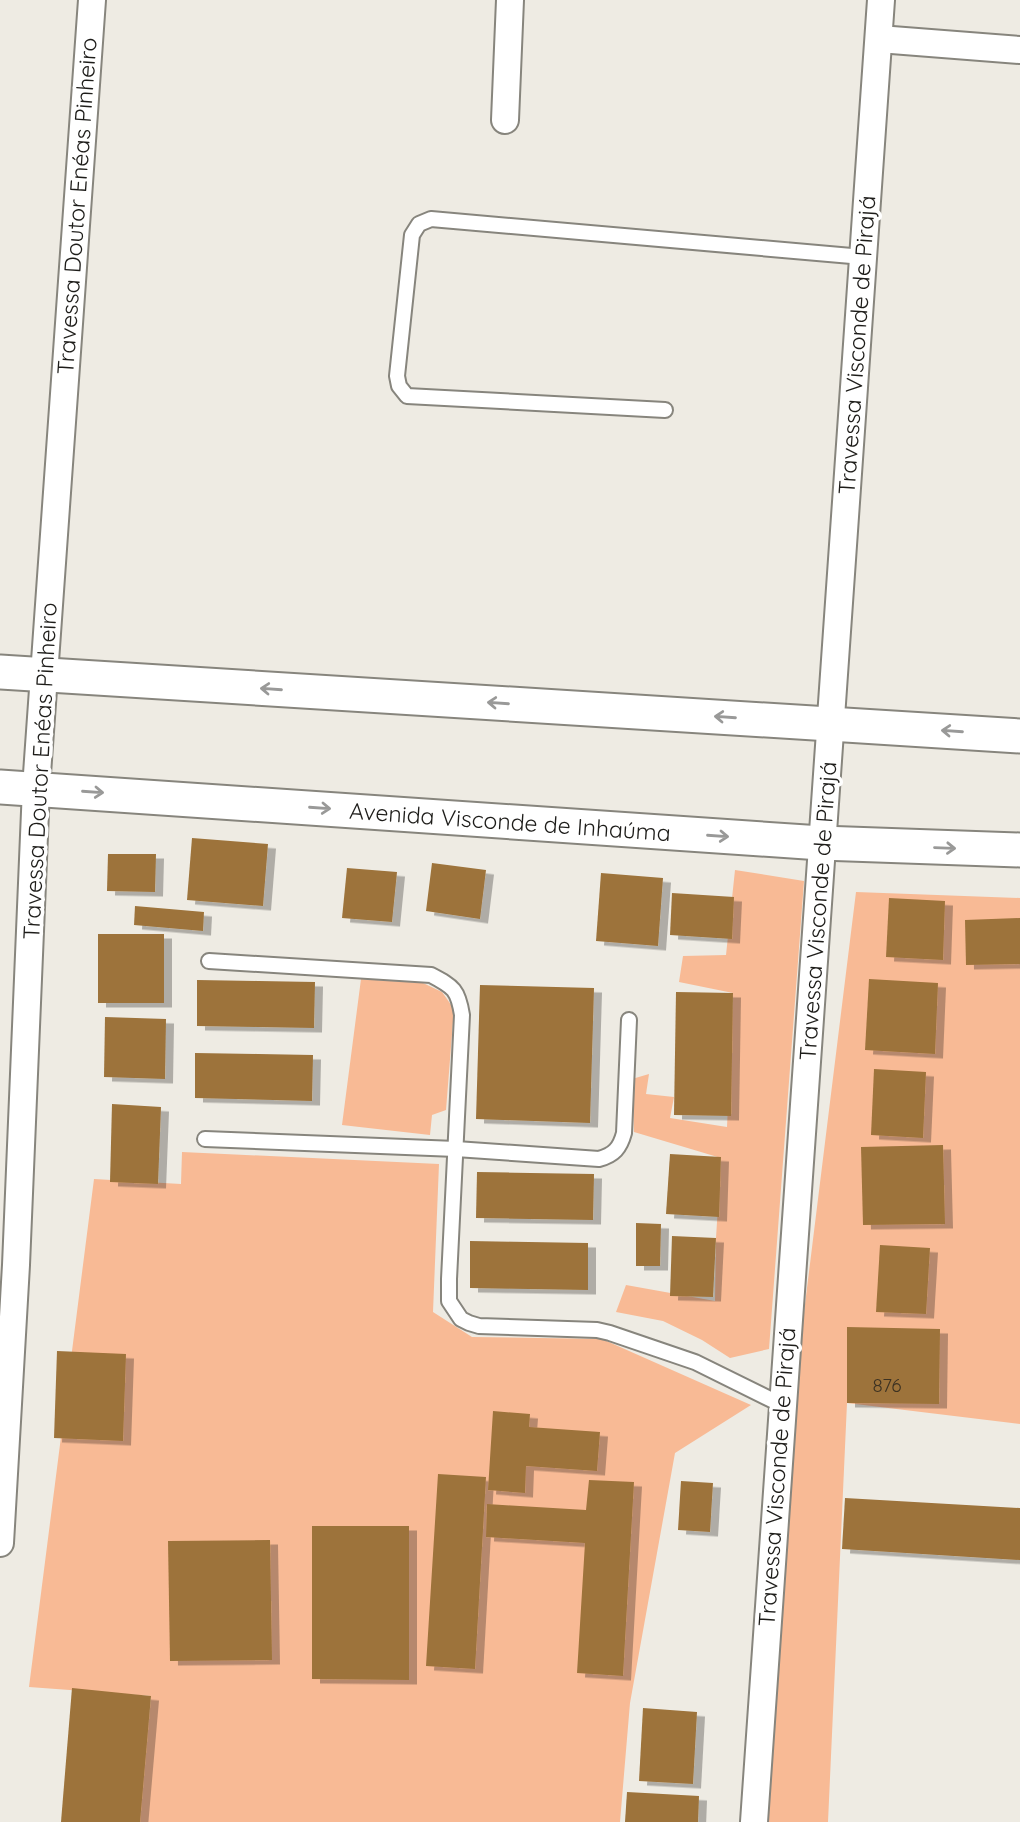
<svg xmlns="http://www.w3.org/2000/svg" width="1020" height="1822" font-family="Quicksand,sans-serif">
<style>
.green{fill:#f8ba95}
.building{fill:#9d733b;filter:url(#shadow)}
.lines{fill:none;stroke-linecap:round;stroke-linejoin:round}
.service-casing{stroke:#87857d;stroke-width:18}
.minor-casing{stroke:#87857d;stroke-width:30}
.tertiary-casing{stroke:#87857d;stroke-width:37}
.service{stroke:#fff;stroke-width:14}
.minor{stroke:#fff;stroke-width:26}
.tertiary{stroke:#fff;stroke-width:33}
.oneway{stroke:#999998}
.labels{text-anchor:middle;stroke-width:7;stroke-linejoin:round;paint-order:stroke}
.number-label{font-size:19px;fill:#3d3222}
.street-label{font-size:23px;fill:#1d1c19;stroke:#fff}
</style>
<defs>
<filter id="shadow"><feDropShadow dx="8" dy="4.5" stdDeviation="0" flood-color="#0004"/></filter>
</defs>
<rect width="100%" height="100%" fill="#eeebe3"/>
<!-- green -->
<g class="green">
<path d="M735,870l69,11 -35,468 -39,9 -28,-18 -39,-19 -47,-9 10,-27 89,16 1,-63 5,-80 -87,-26 -2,-53 17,-5 -3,20 28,3 -4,21 57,9 6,-134 -54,-11 4,-26 43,-1z"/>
<path d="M856,892l164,6v526l-173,-21 -19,419h-63l30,-437z"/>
<path d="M361,979l62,4 19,9 12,17 -8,101 -14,5 -2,20 -88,-10z"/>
<path d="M182,1152l257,12 -6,148 39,25 130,2 149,66 -76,48 -45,250 -10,119h-482l13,-126 -122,-9 65,-508 87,5z"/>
</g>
<!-- building -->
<g class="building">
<path d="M192,838l76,6 -5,62 -76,-6z"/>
<path d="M108,854h48l-1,38 -48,-1z"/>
<path d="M432,863l54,7 -6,49 -54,-8z"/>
<path d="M347,868l50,4 -5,50 -50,-4z"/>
<path d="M601,873l62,5 -5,68 -62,-5z"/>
<path d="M672,893l62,4 -2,42 -62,-4z"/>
<path d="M889,898l56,3 -2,59 -57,-3z"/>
<path d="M135,906l69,6 -1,19 -69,-6z"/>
<path d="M1020,918v46l-54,1 -1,-45z"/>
<rect x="98" y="934" width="66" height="69"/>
<path d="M869,979l69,4 -3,71 -70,-4z"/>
<path d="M197,980l118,2 -1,46 -117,-2z"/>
<path d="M480,985l114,3 -4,135 -114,-4z"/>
<path d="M676,992l57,1 -2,123 -57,-1z"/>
<path d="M105,1017l61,2 -1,60 -61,-2z"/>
<path d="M195,1053l118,2 -1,46 -117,-3z"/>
<path d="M874,1069l52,3 -3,66 -52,-3z"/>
<path d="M112,1104l49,3 -3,77 -48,-2z"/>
<path d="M943,1145l2,79 -82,1 -2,-78z"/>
<path d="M670,1154l51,3 -2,60 -53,-3z"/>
<path d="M477,1172l117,2 -1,46 -117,-2z"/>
<path d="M636,1223l25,1 -1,42h-24z"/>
<path d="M672,1236l44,2 -3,59 -43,-1z"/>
<path d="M470,1241l118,2v47l-118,-2z"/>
<path d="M880,1245l50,3 -4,66 -50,-2z"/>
<path d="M847,1327l93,2 -1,75 -92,-1z"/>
<path d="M57,1351l69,3 -3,87 -69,-3z"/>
<path d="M493,1411l37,3 -1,13 71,5 -3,39 -71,-5 -1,27 -37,-3z"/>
<path d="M438,1474l48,3 -11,192 -49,-3z"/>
<path d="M589,1480l45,2 -11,194 -46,-3 8,-130 -99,-6 1,-33 99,6z"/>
<path d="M681,1481l32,2 -3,49 -32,-2z"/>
<path d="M845,1498l175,10v52l-178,-11z"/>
<path d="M312,1526h97v154l-97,-1z"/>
<path d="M270,1540l2,120 -102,1 -2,-120z"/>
<path d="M72,1688l79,8 -11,126h-79z"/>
<path d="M643,1708l54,4 -4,72 -54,-3z"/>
<path d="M627,1792l72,4 -1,26h-73z"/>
</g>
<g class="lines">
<defs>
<g id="service">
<path d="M665,410l-258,-14 -8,-10 -2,-10 15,-141 7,-11 12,-5 432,38"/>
<path d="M209,961l222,14c23,12 27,15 31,40l-13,264v22l12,18 8,4 10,3 118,4 13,3 85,29 87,43"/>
<path d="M205,1139l251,10 143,10c15,-4 21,-11 25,-26l5,-113"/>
</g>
<g id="minor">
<path d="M879,39l141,11"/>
<path d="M505,120l5,-120"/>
<path d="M0,1543l16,-278 20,-477 56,-788"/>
<path d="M754,1822l127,-1822"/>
</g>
<g id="tertiary">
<path d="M0,672l1020,64"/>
<path d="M0,787l821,56 199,7"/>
</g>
</defs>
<!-- service casing -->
<use href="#service" class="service-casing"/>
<!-- minor casing -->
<use href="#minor" class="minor-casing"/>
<!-- tertiary casing -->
<use href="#tertiary" class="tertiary-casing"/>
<!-- service -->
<use href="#service" class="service"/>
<!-- minor -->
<use href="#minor" class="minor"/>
<!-- tertiary -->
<use href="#tertiary" class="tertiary"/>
</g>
<!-- one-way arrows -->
<defs><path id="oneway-shaft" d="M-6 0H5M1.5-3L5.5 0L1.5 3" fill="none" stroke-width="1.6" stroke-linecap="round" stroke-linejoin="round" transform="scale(1.75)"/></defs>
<g class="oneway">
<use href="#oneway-shaft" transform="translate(271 689) rotate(-176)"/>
<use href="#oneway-shaft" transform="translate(498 703) rotate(-176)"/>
<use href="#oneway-shaft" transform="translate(725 717) rotate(-176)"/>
<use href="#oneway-shaft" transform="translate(952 731) rotate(-176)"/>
<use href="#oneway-shaft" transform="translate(93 792) rotate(4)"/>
<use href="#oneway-shaft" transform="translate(320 808) rotate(4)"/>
<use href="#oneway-shaft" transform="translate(718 836) rotate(4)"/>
<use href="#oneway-shaft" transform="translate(945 848) rotate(2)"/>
</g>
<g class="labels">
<!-- number labels -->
<g class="number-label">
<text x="887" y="1392">876</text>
</g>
<!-- street labels -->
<g class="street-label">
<text transform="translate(77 206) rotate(-86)" y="8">Travessa Doutor Enéas Pinheiro</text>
<text transform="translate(857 345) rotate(-86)" y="8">Travessa Visconde de Pirajá</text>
<text transform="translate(40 771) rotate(-87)" y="8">Travessa Doutor Enéas Pinheiro</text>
<text transform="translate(510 822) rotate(4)" y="8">Avenida Visconde de Inhaúma</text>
<text transform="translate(818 911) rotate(-86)" y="8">Travessa Visconde de Pirajá</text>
<text transform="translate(777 1477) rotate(-86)" y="8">Travessa Visconde de Pirajá</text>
</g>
</g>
</svg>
